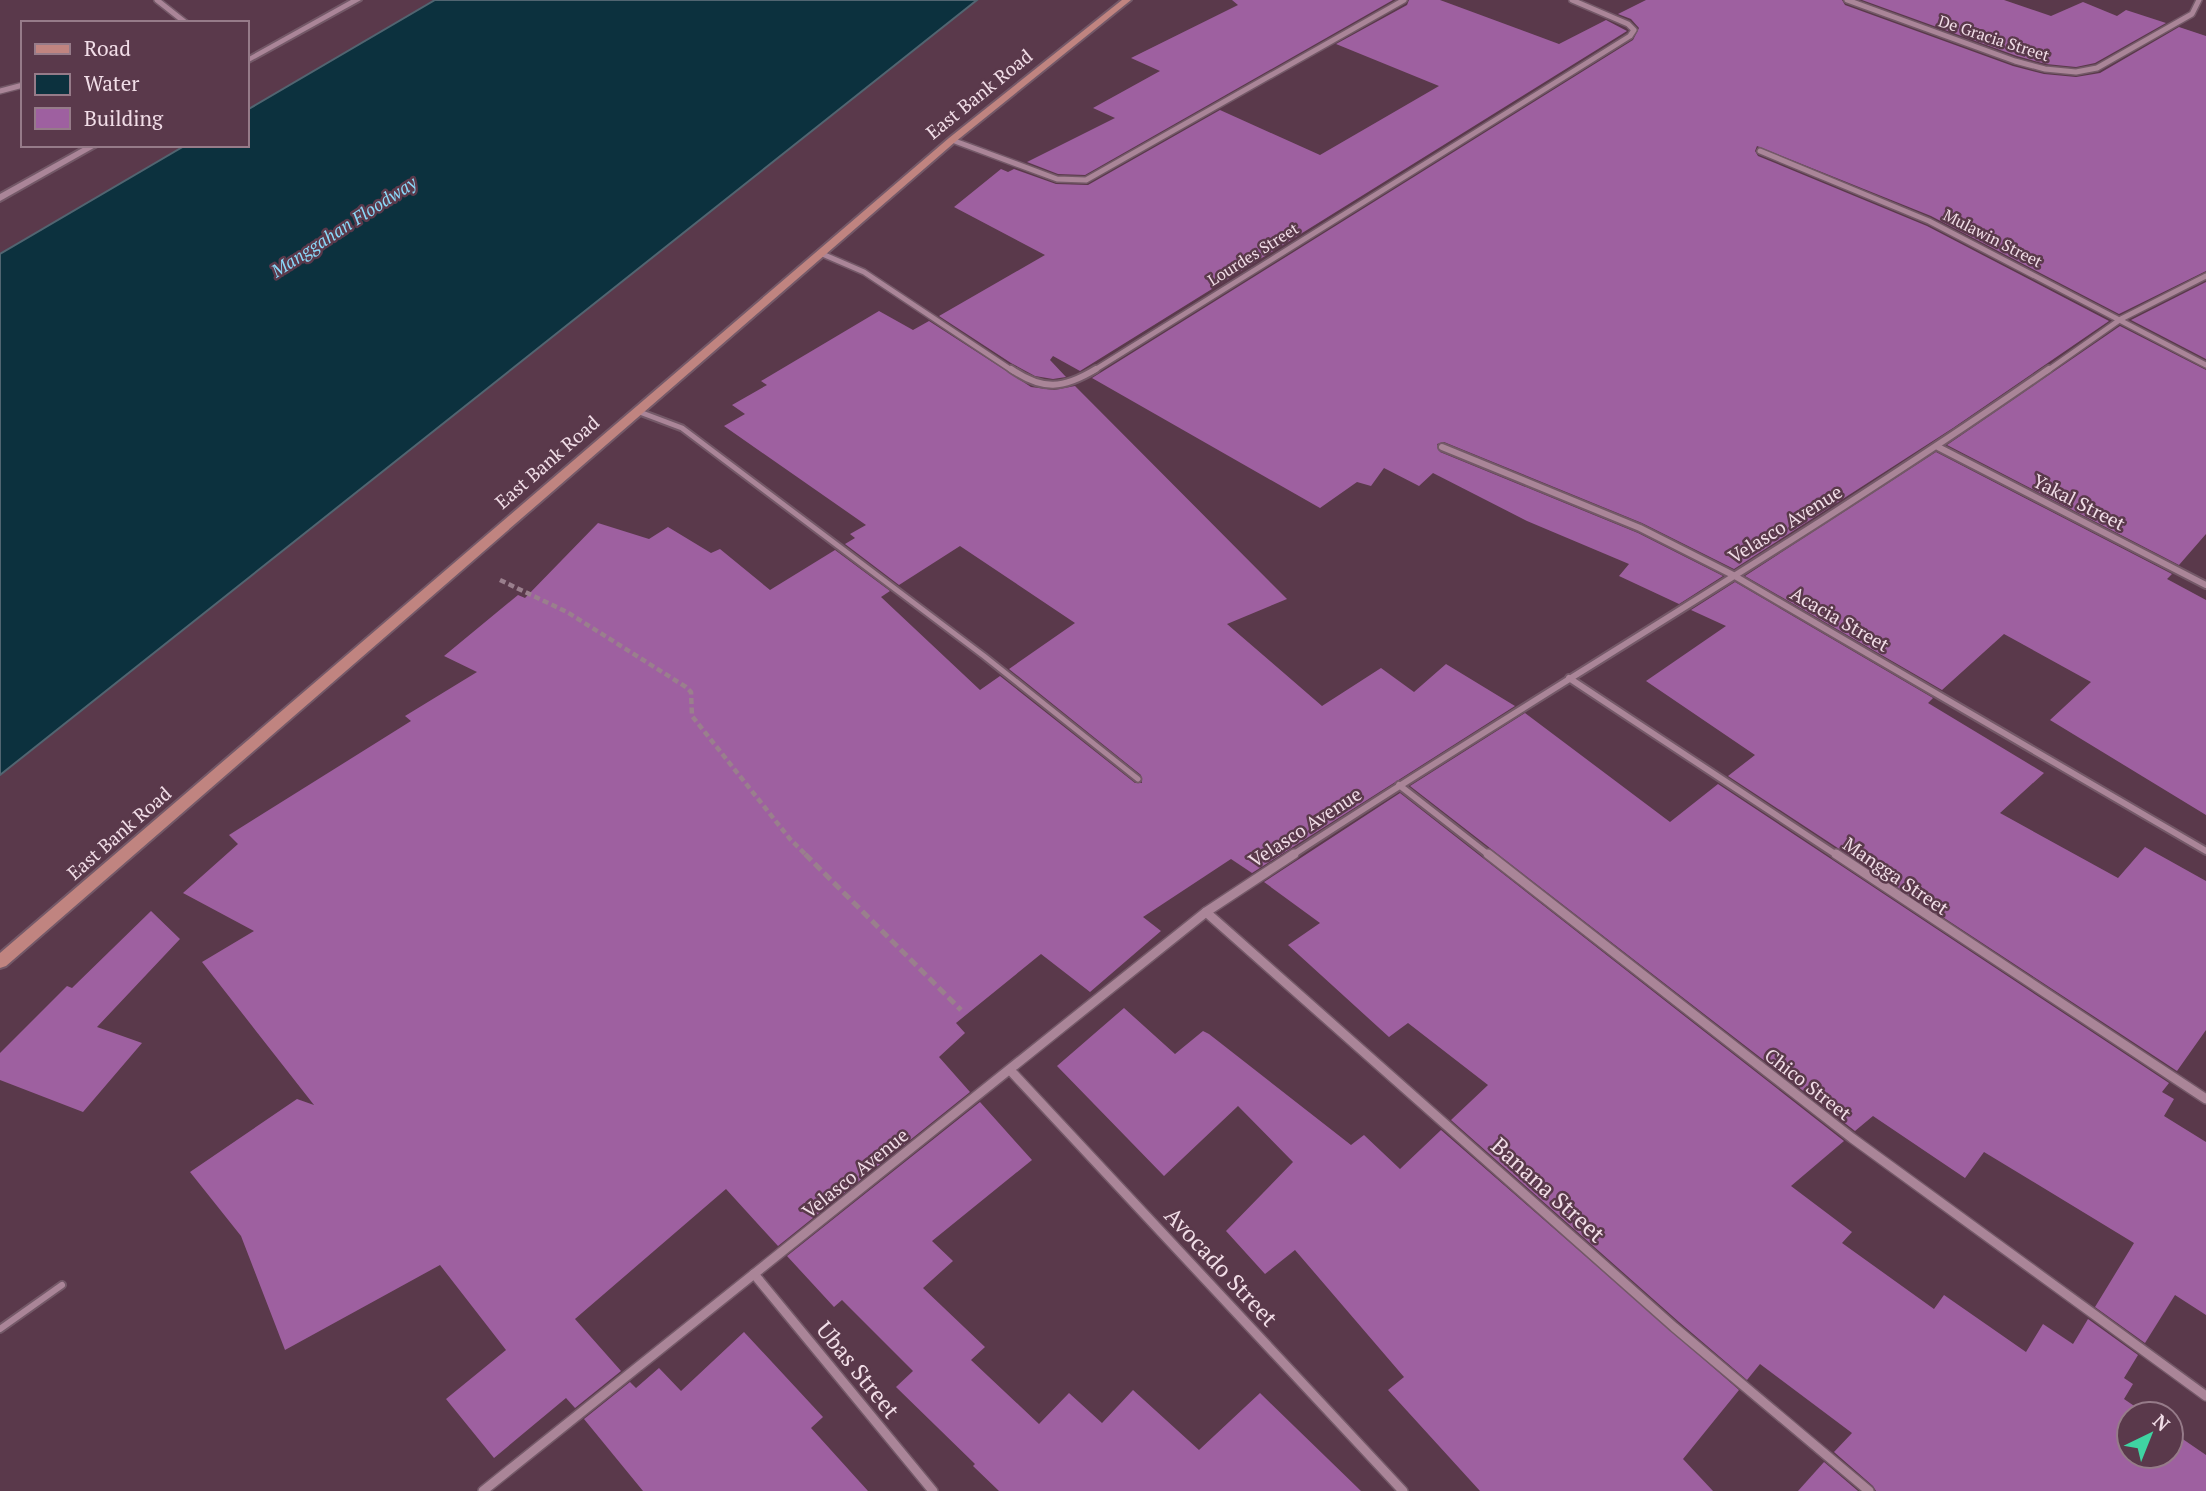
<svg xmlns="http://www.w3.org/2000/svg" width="2206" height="1491" font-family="'PT Serif',serif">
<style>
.water{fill:#0c313e;stroke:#516571;stroke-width:2}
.building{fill:#9e60a0}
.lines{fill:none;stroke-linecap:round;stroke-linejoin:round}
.service-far1-casing{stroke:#745968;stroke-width:9}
.service-casing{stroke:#745968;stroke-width:10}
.minor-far2-casing{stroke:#745968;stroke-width:8}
.minor-far1-casing{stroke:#745968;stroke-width:10}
.minor-casing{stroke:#745968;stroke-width:12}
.tertiary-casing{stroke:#745968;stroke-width:4}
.secondary-casing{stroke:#745968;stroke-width:4}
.path-far1{stroke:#9a7f8d;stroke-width:4.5;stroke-dasharray:6 3.5;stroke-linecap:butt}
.path{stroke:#9a7f8d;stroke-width:5;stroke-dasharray:9 4.5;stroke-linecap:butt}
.service-far1{stroke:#aa8598;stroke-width:5}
.service{stroke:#aa8598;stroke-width:6}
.minor-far2{stroke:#aa8598;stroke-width:5}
.minor-far1{stroke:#aa8598;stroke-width:6}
.minor{stroke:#aa8598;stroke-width:9}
.tertiary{fill:#aa8598;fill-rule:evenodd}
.secondary{fill:#c08480;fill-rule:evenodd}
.labels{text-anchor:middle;stroke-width:5;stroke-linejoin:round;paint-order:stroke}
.far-street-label{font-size:16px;fill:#f1dde7;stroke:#5a394b}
.far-water-label{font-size:18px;font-style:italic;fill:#8ad8f8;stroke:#5a394b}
.street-label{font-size:19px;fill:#f1dde7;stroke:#5a394b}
.near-street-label{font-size:23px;fill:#f1dde7;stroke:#5a394b}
</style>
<rect width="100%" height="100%" fill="#5a394b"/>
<!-- water -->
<path class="water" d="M435,0h542l-977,775v-521l186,-109h61v-35z"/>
<!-- building -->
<g class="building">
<path d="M1232,0h161l-308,175 -27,-1 -31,-12 88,-44 -22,-10 67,-37 -29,-13 107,-53z"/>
<path d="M1409,0h31l119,44 47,-24 21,11 -547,340 -27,-15 -3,4 16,17 -13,2 -18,-3 -24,-13 -72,-47 106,-61 -91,-48 47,-38 7,3 6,-3 42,15 32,1 132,-75 100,45 119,-69 -103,-42 71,-39z"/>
<path d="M1646,0h196l3,5 168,61 31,8 32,3 24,-4 79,-46 27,9v235l-87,43 -188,-98 -174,-70 -2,5 3,5 169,70 182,95 -156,107 -219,141 -92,-46 -198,-81 -7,2 3,8 198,81 85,43 -44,28 -60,-28 10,-12 -102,-43 -94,-48 -14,13 -35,-18 -13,18 -14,-4 -37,26 -228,-130 541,-338 6,-12 -8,-9 -13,-5z"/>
<path d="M1862,0h142l47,16 32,-14 34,14 9,-6 40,13 -71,40 -19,4 -30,-3 -29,-8z"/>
<path d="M2206,282v77l-75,-39z"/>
<path d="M879,311l34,19 16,-9 102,66 23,3 21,-4 212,213 -60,25 95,82 59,-38 33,24 32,-28 69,42 -263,167 -21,-14 -88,58 18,14 -71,61 -49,-38 -85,69 9,10 -26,24 31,35 -192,154 -52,-57 -151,130 46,52 -46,37 -9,-10 -72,60 -48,-59 60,-49 -66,-85 -155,85 -44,-114 -51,-64 107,-73 17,6 -112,-143 52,-31 -71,-38 55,-49 -9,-9 182,-114 -6,-5 72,-44 -33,-16 74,-61 7,3 73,-75 51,16 19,-12 43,26 9,-4 50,41 65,-40 55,41 -9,6 99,93 20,-14 135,107h7l-1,-8 -132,-106 66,-46 -115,-77 -61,39 -54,-41 10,-6 -5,-4 16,-9 -142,-99 21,-12 -13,-9 35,-20 -6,-4z"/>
<path d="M2120,326l86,44v164l-27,31 -232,-120z"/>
<path d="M1936,452l236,122 -5,5 39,21v215l-156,-95 41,-38 -87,-48 -62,56 -197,-114z"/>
<path d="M1735,582l198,116 -5,5 116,70 -44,40 118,65 27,-31 61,34v149l-29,41 -449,-295 27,-21 -109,-74 80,-55 -35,-16z"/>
<path d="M1525,713l145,109 48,-38 451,299 -7,9 12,7 -10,17 42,26v173l-31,-20 -30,48 -50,-36 39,-64 -150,-91 -19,26 -92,-62 -18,15 -445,-345z"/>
<path d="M1400,793l444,348 -53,45 61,46 -10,11 92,66 10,-14 82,57 17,-28 30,20 15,-25 50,36 -14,23 9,6 -9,15 22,15h-17v42h42v-25l35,24v36h-330l-3,-5 -39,-34 18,-19 -92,-69 -13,16 -68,-58 -228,-202 37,-35 -80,-62 -19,14 -101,-92 32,-22 -56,-41z"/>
<path d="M151,911l29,28 -83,88 45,16 -59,69 -83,-32v-27l67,-67 5,2z"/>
<path d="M1124,1008l51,46 28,-23 6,3 142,111 13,-10 36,34 41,-39 298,260 -56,69 30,32h-233l-92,-101 16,-13 -109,-127 -30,24 -39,-43 67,-69 -55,-56 -74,70 -107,-110z"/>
<path d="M980,1102l52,58 -100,81 21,20 -30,27 62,59 -14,13 68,64 30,-31 33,30 31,-33 66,60 61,-57 101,98h-362l-26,-25 2,-2 -79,-77 17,-16 -71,-71 -8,7 -47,-51z"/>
<path d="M744,1332l79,85 -12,11 57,63h-225l-59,-72 46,-37 6,6 23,-20 22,23z"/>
<path d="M1824,1462l34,29h-60z"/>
</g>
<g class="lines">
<defs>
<path id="service-far1" d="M637,411l45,17 302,228 154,123"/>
<path id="service" d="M0,1329l62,-44"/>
<g id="minor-far2">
<path d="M157,0l29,23"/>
<path d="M1847,0l168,61 30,8 31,3 21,-4 95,-54 7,-14"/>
<path d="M0,91l23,-6"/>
<path d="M952,140l105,39 29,1 318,-180"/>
<path d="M1760,151l169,70 277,144"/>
<path d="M820,253l44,19 149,99"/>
<path d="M1093,371l537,-335 4,-6 -6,-6 -56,-24"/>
<path d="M2047,371l74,-52 85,-43"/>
</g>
<g id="minor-far1">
<path d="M1011,369c32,22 52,20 85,0"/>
<path d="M1442,447l198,81 93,47 473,276"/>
<path d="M1938,447l268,138"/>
<path d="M1569,678l269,178"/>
<path d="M1399,785l91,71"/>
<path d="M1291,856c251,-165 512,-315 758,-487"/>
</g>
<g id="minor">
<path d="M1488,854l364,284 354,258"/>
<path d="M1836,854l370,245"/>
<path d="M1206,912l468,415 195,164"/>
<path d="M1010,1070l393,421"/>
<path d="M754,1274l179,217"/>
<path d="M483,1491l723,-579 88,-58"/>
</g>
<g id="tertiary">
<path d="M351,0h10l-114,63v-5z"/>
<path d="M88,145h11l-99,56v-7z"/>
</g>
<path id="secondary" d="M1122,0h9l-176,142 -949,824 -6,2v-15l949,-815z"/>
</defs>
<!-- service-far1 casing -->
<use href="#service-far1" class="service-far1-casing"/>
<!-- service casing -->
<use href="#service" class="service-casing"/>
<!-- minor-far2 casing -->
<use href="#minor-far2" class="minor-far2-casing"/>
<!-- minor-far1 casing -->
<use href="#minor-far1" class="minor-far1-casing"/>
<!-- minor casing -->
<use href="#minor" class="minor-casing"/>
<!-- tertiary casing -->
<use href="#tertiary" class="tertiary-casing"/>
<!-- secondary casing -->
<use href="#secondary" class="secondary-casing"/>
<!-- path-far1 -->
<path class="path-far1" d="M500,580l67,32 119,75 5,5 1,24 98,123 17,17"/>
<!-- path -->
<path class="path" d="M805,854l156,156"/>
<!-- service-far1 -->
<use href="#service-far1" class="service-far1"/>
<!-- service -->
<use href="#service" class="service"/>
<!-- minor-far2 -->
<use href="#minor-far2" class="minor-far2"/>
<!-- minor-far1 -->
<use href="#minor-far1" class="minor-far1"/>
<!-- minor -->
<use href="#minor" class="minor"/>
<!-- tertiary -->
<use href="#tertiary" class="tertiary"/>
<!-- secondary -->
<use href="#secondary" class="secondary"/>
</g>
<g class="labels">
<!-- far-street labels -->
<g class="far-street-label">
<text transform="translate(1994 38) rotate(18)" y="6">De Gracia Street</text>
<text transform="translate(1993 238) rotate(27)" y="6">Mulawin Street</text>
<text transform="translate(1253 254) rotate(-32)" y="6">Lourdes Street</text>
</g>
<!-- far-water labels -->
<g class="far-water-label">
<text transform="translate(344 227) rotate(-33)" y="6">Manggahan Floodway</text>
</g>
<!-- street labels -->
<g class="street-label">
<text transform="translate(979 94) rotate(-39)" y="7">East Bank Road</text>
<text transform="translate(547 462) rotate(-41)" y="7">East Bank Road</text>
<text transform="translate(2079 502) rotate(27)" y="7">Yakal Street</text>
<text transform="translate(1785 524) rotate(-32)" y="7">Velasco Avenue</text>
<text transform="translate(1840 619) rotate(30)" y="7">Acacia Street</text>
<text transform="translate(1305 827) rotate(-33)" y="7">Velasco Avenue</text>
<text transform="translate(119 833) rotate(-41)" y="7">East Bank Road</text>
<text transform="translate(1896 876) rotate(34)" y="7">Mangga Street</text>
<text transform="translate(1808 1084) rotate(38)" y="7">Chico Street</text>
<text transform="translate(855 1173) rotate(-39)" y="7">Velasco Avenue</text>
</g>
<!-- near-street labels -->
<g class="near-street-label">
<text transform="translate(1548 1190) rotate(42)" y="8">Banana Street</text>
<text transform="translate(1221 1267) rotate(47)" y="8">Avocado Street</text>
<text transform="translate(858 1370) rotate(51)" y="8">Ubas Street</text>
</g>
</g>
<!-- legend -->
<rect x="21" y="21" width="228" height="126" fill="#5a394b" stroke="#967b89" stroke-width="2"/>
<rect x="35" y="44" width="35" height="10" fill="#c08480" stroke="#967b89" stroke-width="2"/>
<text x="84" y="56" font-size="21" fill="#f1dde7">Road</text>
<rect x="35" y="74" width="35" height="21" fill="#0c313e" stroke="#967b89" stroke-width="2"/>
<text x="84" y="91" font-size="21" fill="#f1dde7">Water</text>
<rect x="35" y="108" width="35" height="21" fill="#9e60a0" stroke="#967b89" stroke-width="2"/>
<text x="84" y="126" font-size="21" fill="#f1dde7">Building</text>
<!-- north arrow -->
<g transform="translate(2150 1435) rotate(43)"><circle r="33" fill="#5a394b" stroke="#967b89" stroke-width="2"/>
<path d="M0-5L12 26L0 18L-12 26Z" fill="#3fd4a2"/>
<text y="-10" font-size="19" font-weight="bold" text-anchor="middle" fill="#f1dde7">N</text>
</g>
</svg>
